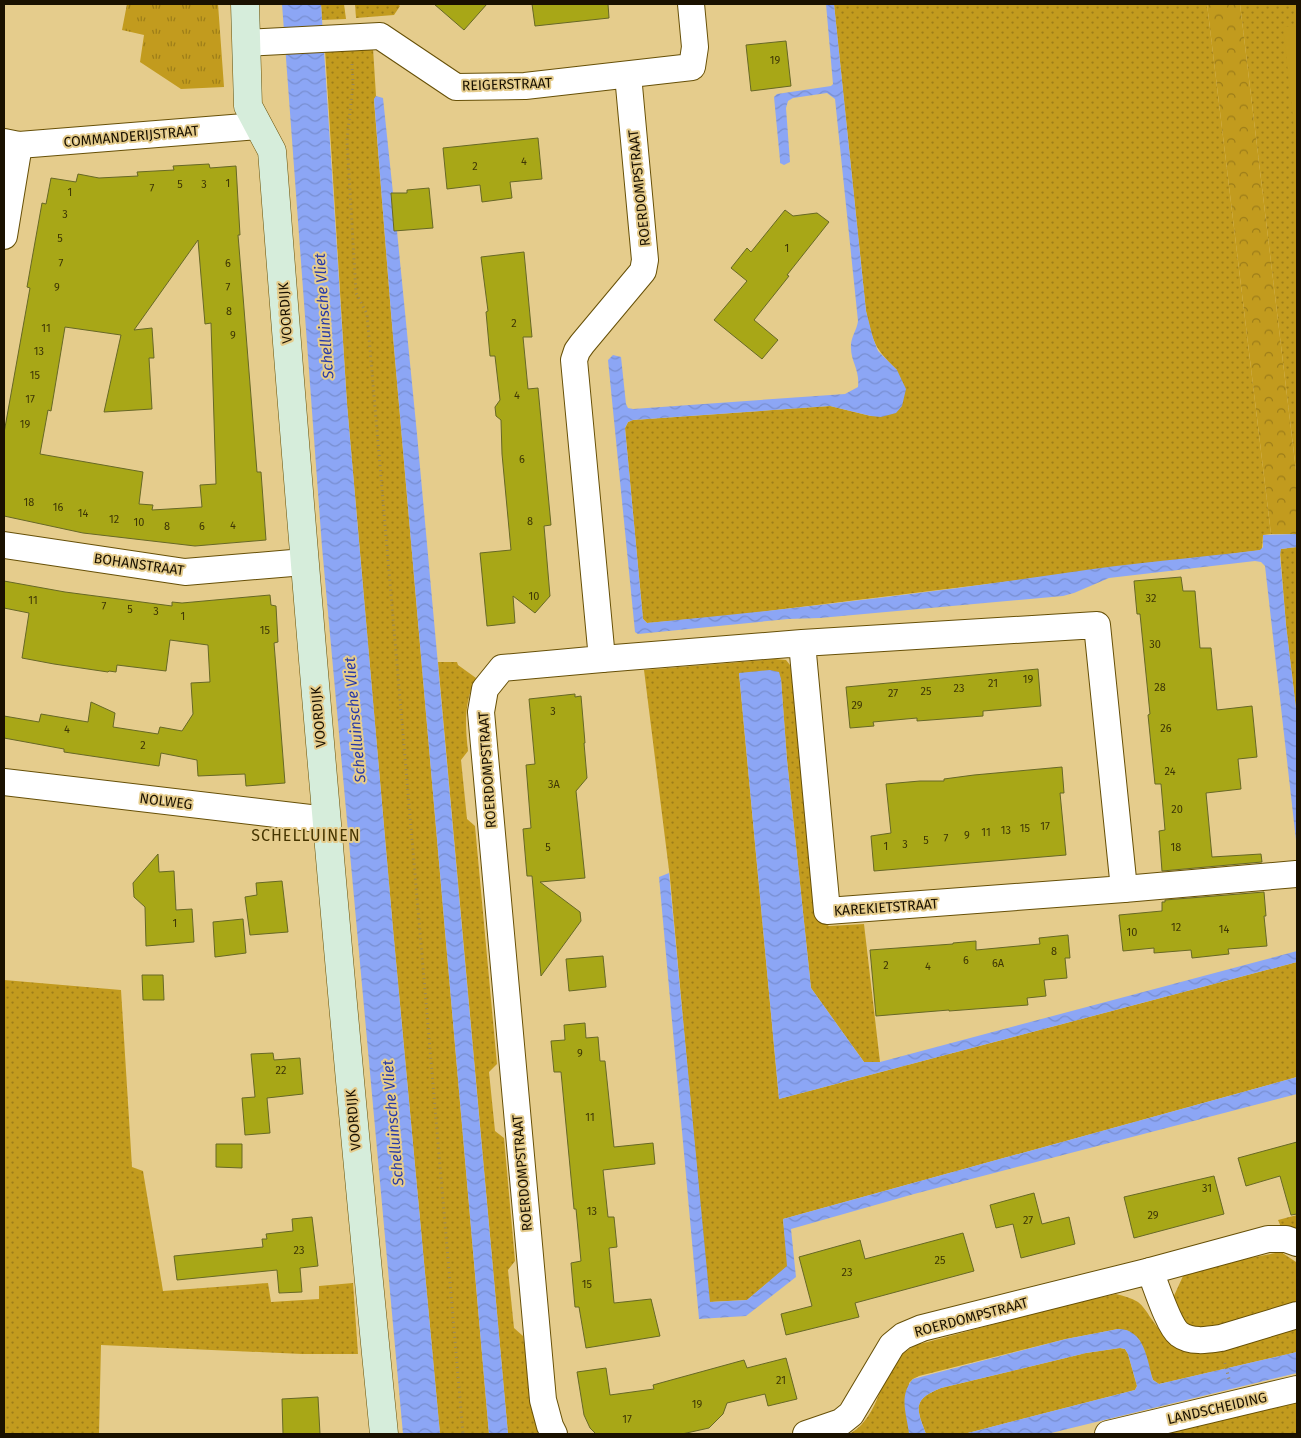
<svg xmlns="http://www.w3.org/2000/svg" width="1301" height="1438" font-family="'Fira Sans',sans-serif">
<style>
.grass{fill:url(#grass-dots)}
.forest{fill:url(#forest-crowns)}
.park{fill:url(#park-tufts)}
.pitch{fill:#c29b1e}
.water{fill:url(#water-waves)}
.building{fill:#a8a717;stroke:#676826;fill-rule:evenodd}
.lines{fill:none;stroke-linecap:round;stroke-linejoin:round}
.street-casing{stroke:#675007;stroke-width:28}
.secondary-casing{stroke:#675007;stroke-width:29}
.path{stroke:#9c895a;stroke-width:3;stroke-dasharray:1 4;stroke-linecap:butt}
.street{stroke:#fff;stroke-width:26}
.secondary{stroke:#d6eddb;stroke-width:28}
.labels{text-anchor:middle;stroke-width:4;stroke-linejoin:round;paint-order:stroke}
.number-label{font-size:11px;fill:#3e3606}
.street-label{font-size:14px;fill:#1a1100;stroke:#e5cc8c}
.water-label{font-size:15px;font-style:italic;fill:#2739a8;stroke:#e5cc8c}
.quarter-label{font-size:16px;letter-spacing:1px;fill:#463500;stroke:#e5cc8c}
</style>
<defs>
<pattern id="grass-dots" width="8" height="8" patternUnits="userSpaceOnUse" patternTransform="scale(1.25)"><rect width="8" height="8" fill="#c29b1e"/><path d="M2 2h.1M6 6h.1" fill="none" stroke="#9d7d18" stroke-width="1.8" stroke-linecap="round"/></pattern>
<pattern id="forest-crowns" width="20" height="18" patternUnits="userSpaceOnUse" patternTransform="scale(1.25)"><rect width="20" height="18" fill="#c29b1e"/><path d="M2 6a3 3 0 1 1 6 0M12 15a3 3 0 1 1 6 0" fill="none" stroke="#9d7d18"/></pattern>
<pattern id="park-tufts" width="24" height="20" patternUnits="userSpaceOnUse" patternTransform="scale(1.25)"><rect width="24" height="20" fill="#c29b1e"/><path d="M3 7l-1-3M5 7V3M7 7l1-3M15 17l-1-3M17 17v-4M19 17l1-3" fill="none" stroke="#9d7d18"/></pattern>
<pattern id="water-waves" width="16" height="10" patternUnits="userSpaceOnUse" patternTransform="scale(1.25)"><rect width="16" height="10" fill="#8ca6f5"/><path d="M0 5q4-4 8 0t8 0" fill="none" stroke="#788ed0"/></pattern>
</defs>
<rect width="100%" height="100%" fill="#e5cc8c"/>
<!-- grass -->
<g class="grass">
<path d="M321,4h23l2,15 -24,1z"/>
<path d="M355,4h43l2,2 -6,9 -38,3z"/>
<path d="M834,4h373l64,530 -8,1 -1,15 -526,65 -89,8 -4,-4 -18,-191 3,-6 5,-2 197,-14 41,10 26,-46c-23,-22 -24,-28 -31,-59z"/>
<path d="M1240,4h57v475z"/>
<path d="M373,48l3,48 -2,4 17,213 98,1121h-49l-47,-505 -46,-525 -22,-354z"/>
<path d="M1297,547v170l-11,-92 -6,-74 1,-2z"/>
<path d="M775,659l11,1 4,5 3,12 28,244 8,5 35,-2 16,138h-16l-53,-74 -24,-228 -6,-81 -42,-6 40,426 518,-137v115l-514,142 5,47 -41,34 -38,2 -39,-424 -26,-208z"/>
<path d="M438,662h19l1,3 18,13c-12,24 -11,47 -8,73l-7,9 6,59 8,7 22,238 -8,8 6,59 9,7 11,123 -7,9 6,58 9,8 15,98h-30z"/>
<path d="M4,980l117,10 11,177 11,4 20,120 105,-8 3,19 48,-3v-13l34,-3 5,71h-56l-201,-9 -2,89h-95z"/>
<path d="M1297,1215v15l-16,-3 -3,-7z"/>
<path d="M1281,1252l15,10 1,4v34l-14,12 -78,18 -16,-2 -11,-11 -5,-19 10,-22 56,-16z"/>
<path d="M1116,1294c8,2 15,4 22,8 5,4 9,10 12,15 17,23 24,38 56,35l91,-25v25l-138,32 -6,-4 -13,-39 -11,-10 -11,-2 -52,10 -147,37 -6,3 -4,4v51h-60c15,-7 25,-26 30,-40 3,-8 4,-16 8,-23 7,-11 18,-20 29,-26l146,-39z"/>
<path d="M1120,1348l5,1 3,5 9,32 -2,4 -171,44h-38c-9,-25 -15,-34 15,-46l145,-35z"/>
<path d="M1297,1399v35h-148z"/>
</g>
<!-- forest -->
<path class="forest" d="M1207,4h33l57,475v55h-26z"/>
<!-- park -->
<path class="park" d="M127,4h91l6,83 -43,2 -41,-27 4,-27 -22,-5z"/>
<!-- pitch -->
<path class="pitch" d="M1297,26v128l-14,-127z"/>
<!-- water -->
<g class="water">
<path d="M282,4h39l26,400 46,525 47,505h-37l-81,-887z"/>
<path d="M826,4h8l32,307 7,27 5,13 19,19 9,19 -4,17 -6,7 -15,4 -10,-1 -41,-10 -197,14 -5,2 -3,6 18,191 4,4c140,-13 279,-30 418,-50 65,-10 130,-15 195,-23l3,-3v-12l34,-1v13l-16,2 -1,6 6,70 11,92v132l-32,-283 -4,-4 -6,-1 -146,17 -35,15 -11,3 -243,22 -32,1 -150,15 -3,-2 -27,-272 5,-5 8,2 5,47 2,4 5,1 212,-15 13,-7c2,-17 -7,-25 -7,-39 -1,-10 6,-18 7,-27l-23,-222 -8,-6 -34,5 -5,3 -2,7 4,54 -6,3 -4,-2v-3l-6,-63 3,-3 54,-8 2,-2z"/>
<path d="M376,96l7,2 10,95h-2l3,37 3,1 20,203 91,1000h-19l-98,-1121 -17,-214z"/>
<path d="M770,670l9,2 2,7 6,81 24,228 53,74h16l417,-111v11l-518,137 -40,-426z"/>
<path d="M669,873l41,429 37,-2 40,-34 -4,-47 514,-142v17l-383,100 -123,35 5,48 -50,39 -47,3 -40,-442z"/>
<path d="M1118,1329c27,0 29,31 35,51l6,4 138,-32v21l-250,61h-83l171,-44 2,-4 -9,-32 -3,-5 -5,-1 -34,5 -145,35c-30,12 -24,21 -15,46h-17c-2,-19 -11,-38 4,-55l153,-40z"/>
</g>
<!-- building -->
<g class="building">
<path d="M434,4h53l-23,26z"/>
<path d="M532,4h76l1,14 -74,8z"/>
<path d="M786,41l5,45 -40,5 -5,-46z"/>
<path d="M538,138l4,41 -32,3 2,16 -30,4 -2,-17 -33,4 -4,-41z"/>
<path d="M209,164l1,4 26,-2 4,69h-2l5,61 14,176h4l5,68 -71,6 -112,-13 -79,-17v-83l26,-145 -3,-1 15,-84 4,1 5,-26 25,4 2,-8 21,4 39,-2 -1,-4 37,-2 -1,-4zM198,240l7,84 6,-1 5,161 -16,1 2,22 -50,3 1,-5 -14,-1 4,-32 -103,-18 8,-44 3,1 14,-84 56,8 -17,77 48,-3 -3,-51h5l-2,-30 -18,2z"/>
<path d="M429,188l4,40 -39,3 -3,-38h16v-3z"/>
<path d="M785,210l8,6 24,-3 12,9 -42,53 2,1 -35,44 24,20 -16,19 -48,-39 33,-39 -16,-13 16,-20 4,4z"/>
<path d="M524,252l8,85h-9l5,52 10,-1 13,137 -7,1 6,70 -15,17 -22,-17 2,27 -28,3 -7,-73 31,-3 -9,-96 -1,-34 -5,-4 -1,-9 5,-7 -5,-44h-5l-4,-44 2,-1 -7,-54z"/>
<path d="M1181,577l2,14h12l5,57h11l6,62 35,-4 5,51 -19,2 3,30 -35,4 6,64 49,-3 1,8 -100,9 -3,-40 6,-1 -4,-46h-6l-7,-69 2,-1 -10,-100h-3l-3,-33z"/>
<path d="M4,581l61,11 107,14v-4l10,1 88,-8 1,10 5,1 2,36 -4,1 11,140 -39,3 -1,-12 -47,2 -1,-16 -36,-7 -2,13 -95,-14v-3l-60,-11v-22l35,6 2,-8 47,8 3,-20 24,11 -2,14 45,7 2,-7 22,4 11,-17 -2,-31 19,-1 -2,-37 -38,-5 -4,31 -49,-6 -1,7 -7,-1 -1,1 -54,-8 -32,-6 7,-45 -25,-5z"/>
<path d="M1038,669l3,37 -58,5v5l-66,5v-3l-44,4 1,4 -24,2 -4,-41z"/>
<path d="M575,694v3l6,-1 4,47h-1l3,35 -11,13 9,87 -45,4 40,30 1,9 -40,55 -9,-100h-5l-4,-47 8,-1 -5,-63 9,-1 -6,-65z"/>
<path d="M1062,767l2,26h-4l6,62 -192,16 -3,-35 20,-3 -5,-49 34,-3h24v-2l30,-4z"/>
<path d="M158,854l1,18 15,-1 2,39 16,-1 2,33 -48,4 -1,-39 -11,-10 -1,-14z"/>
<path d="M282,881l6,51 -38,3 -5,-38 12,-2 -1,-12z"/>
<path d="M1264,892l2,24h-2l3,30 -39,3 1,5 -37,4 -1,-8 -37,3v-5l-31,3 -4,-36 43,-4v-9h3v-2z"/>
<path d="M243,919l3,34 -31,4 -2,-35z"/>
<path d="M1068,935l2,23h-5l2,20 -23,2 2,16 -19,2 1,7 -79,6v-1l-73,6 -6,-66 83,-6v-1l23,-2v9l64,-6 -1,-6z"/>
<path d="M603,956l3,31 -37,4 -3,-32z"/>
<path d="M142,975h21l1,25h-21z"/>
<path d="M585,1023l1,15 12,-1 2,24h5l9,86 39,-4 2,21 -52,6 5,47h6l3,30 -8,1 5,55 37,-4 9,37 -74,12 -7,-41h-4l-4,-44 10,-2 -5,-52h-2l-13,-137h-7l-3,-31 14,-1 -1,-15z"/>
<path d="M273,1053l1,7 26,-2 3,36 -36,4 3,35 -25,2 -3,-37 13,-1 -4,-43z"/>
<path d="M1297,1142v72l-6,1 -11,-39 -34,10 -8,-28z"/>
<path d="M216,1144h26v24l-26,-1z"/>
<path d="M1214,1176l10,38 -90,24 -10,-41z"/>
<path d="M1034,1193l8,31 27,-7 6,27 -54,14 -8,-34 -17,4 -6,-23z"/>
<path d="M312,1217l6,49 -18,2 2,24 -23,1 -2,-23 -100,10 -3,-24 89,-9 -1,-8h5l-1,-5 27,-3 -1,-12z"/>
<path d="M963,1233l11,38 -119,32 4,14 -73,18 -5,-21 31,-8 -13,-49 61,-17 5,19z"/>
<path d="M786,1358l11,41 -29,7 -3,-12 -38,9 -4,11 -14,14 -27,6h-86l-6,-6 -6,-13 -7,-43 29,-4 4,27 44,-6 -1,-4 91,-25 3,8z"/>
<path d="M318,1397l2,37h-37l-1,-35z"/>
</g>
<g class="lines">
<defs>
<g id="street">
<path d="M246,43l134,-7 76,51 69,-1 167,-19 3,-20 -4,-43"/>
<path d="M4,142l15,3 239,-19"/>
<path d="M4,236l15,-91"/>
<path d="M4,545l181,27 119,-10"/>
<path d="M602,659l200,-16 25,268 297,-22 -27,-264 -295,18"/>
<path d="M4,782l323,38"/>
<path d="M1124,889l172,-15"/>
<path d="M1150,1271l118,-32h18l11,4"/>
<path d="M554,1434l-4,-8 -7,-26 -62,-688 4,-23 17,-21 100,-9 -28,-299 3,-9 5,-7 61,-73 2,-11 -17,-185"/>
<path d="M806,1434l35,-12 10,-8 41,-69 11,-9 19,-8 228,-57c6,14 18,54 29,63 12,9 29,6 42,4l76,-23"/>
<path d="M1108,1434l189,-45"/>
</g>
<path id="secondary" d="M245,4l3,102 24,45c33,428 69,856 112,1283"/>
</defs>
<!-- street casing -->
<use href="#street" class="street-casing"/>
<!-- secondary casing -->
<use href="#secondary" class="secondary-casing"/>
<!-- path -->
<g class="path">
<path d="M352,64l1,20 -6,56 9,153 11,21 96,1120"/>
<path d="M1225,1363l4,16"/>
</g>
<!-- street -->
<use href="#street" class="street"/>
<!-- secondary -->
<use href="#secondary" class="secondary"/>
</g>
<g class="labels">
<!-- number labels -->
<g class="number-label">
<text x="775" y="64">19</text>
<text x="524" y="165">4</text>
<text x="475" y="170">2</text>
<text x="228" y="187">1</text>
<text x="180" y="188">5</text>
<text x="204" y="188">3</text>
<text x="152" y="192">7</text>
<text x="70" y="196">1</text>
<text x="65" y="218">3</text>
<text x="60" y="242">5</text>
<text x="787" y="252">1</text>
<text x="61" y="267">7</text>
<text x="228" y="267">6</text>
<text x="57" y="291">9</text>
<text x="228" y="291">7</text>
<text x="229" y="315">8</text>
<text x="514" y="327">2</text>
<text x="46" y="332">11</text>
<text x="233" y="339">9</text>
<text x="39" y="355">13</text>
<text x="35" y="379">15</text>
<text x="517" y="399">4</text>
<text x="30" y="403">17</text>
<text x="25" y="428">19</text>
<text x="522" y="463">6</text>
<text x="29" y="506">18</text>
<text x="58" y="511">16</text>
<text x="83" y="517">14</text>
<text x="114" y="523">12</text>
<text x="530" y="525">8</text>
<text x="139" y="526">10</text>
<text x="233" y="529">4</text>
<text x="167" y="530">8</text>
<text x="202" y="530">6</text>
<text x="534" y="600">10</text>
<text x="1151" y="602">32</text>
<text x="33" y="604">11</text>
<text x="104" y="610">7</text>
<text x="130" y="613">5</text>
<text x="156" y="615">3</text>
<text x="183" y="620">1</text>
<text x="265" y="634">15</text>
<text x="1155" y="648">30</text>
<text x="1028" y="683">19</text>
<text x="993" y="687">21</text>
<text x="1160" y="691">28</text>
<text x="959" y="692">23</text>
<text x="926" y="695">25</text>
<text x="893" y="697">27</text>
<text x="857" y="709">29</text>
<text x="553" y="715">3</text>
<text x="1166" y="732">26</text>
<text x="67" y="733">4</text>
<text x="143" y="749">2</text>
<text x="1170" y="775">24</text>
<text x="554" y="788">3A</text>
<text x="1177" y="813">20</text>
<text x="1045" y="830">17</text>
<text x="1025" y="832">15</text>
<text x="1006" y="834">13</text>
<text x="986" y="836">11</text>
<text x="967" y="839">9</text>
<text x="946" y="842">7</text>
<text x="926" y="844">5</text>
<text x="905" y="848">3</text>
<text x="886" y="850">1</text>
<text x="548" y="851">5</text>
<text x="1176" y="851">18</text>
<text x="175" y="927">1</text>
<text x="1176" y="931">12</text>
<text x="1224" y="933">14</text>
<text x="1132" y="936">10</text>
<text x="1054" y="955">8</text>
<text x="966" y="964">6</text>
<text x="998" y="967">6A</text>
<text x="886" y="969">2</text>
<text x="928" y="970">4</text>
<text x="580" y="1057">9</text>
<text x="281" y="1074">22</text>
<text x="590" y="1121">11</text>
<text x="1207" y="1192">31</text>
<text x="592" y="1215">13</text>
<text x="1153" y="1219">29</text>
<text x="1028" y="1224">27</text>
<text x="299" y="1254">23</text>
<text x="940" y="1264">25</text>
<text x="847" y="1276">23</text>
<text x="587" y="1288">15</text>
<text x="781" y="1384">21</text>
<text x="697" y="1408">19</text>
<text x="627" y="1423">17</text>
</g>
<!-- street labels -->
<g class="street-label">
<text transform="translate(507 84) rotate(-2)" y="5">REIGERSTRAAT</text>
<text transform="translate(131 136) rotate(-5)" y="5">COMMANDERIJSTRAAT</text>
<text transform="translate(639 188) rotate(-96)" y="5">ROERDOMPSTRAAT</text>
<text transform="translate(285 313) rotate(-94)" y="5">VOORDIJK</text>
<text transform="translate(139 564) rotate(8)" y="5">BOHANSTRAAT</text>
<text transform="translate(318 717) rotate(-95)" y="5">VOORDIJK</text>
<text transform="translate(487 770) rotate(-94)" y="5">ROERDOMPSTRAAT</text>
<text transform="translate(166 801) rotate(7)" y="5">NOLWEG</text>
<text transform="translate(886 907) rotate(-4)" y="5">KAREKIETSTRAAT</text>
<text transform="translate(353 1120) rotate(-95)" y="5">VOORDIJK</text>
<text transform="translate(522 1173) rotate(-95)" y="5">ROERDOMPSTRAAT</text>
<text transform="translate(971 1317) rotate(-15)" y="5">ROERDOMPSTRAAT</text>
<text transform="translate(1217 1408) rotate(-13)" y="5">LANDSCHEIDING</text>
</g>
<!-- water labels -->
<g class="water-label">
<text transform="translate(324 316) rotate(-94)" y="5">Schelluinsche Vliet</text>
<text transform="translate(355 720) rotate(-95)" y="5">Schelluinsche Vliet</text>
<text transform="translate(393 1123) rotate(-95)" y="5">Schelluinsche Vliet</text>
</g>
<!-- quarter labels -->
<g class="quarter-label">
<text x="306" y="841">SCHELLUINEN</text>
</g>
</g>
<!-- border -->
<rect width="1301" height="1438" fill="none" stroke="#1a1100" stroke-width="10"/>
</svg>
